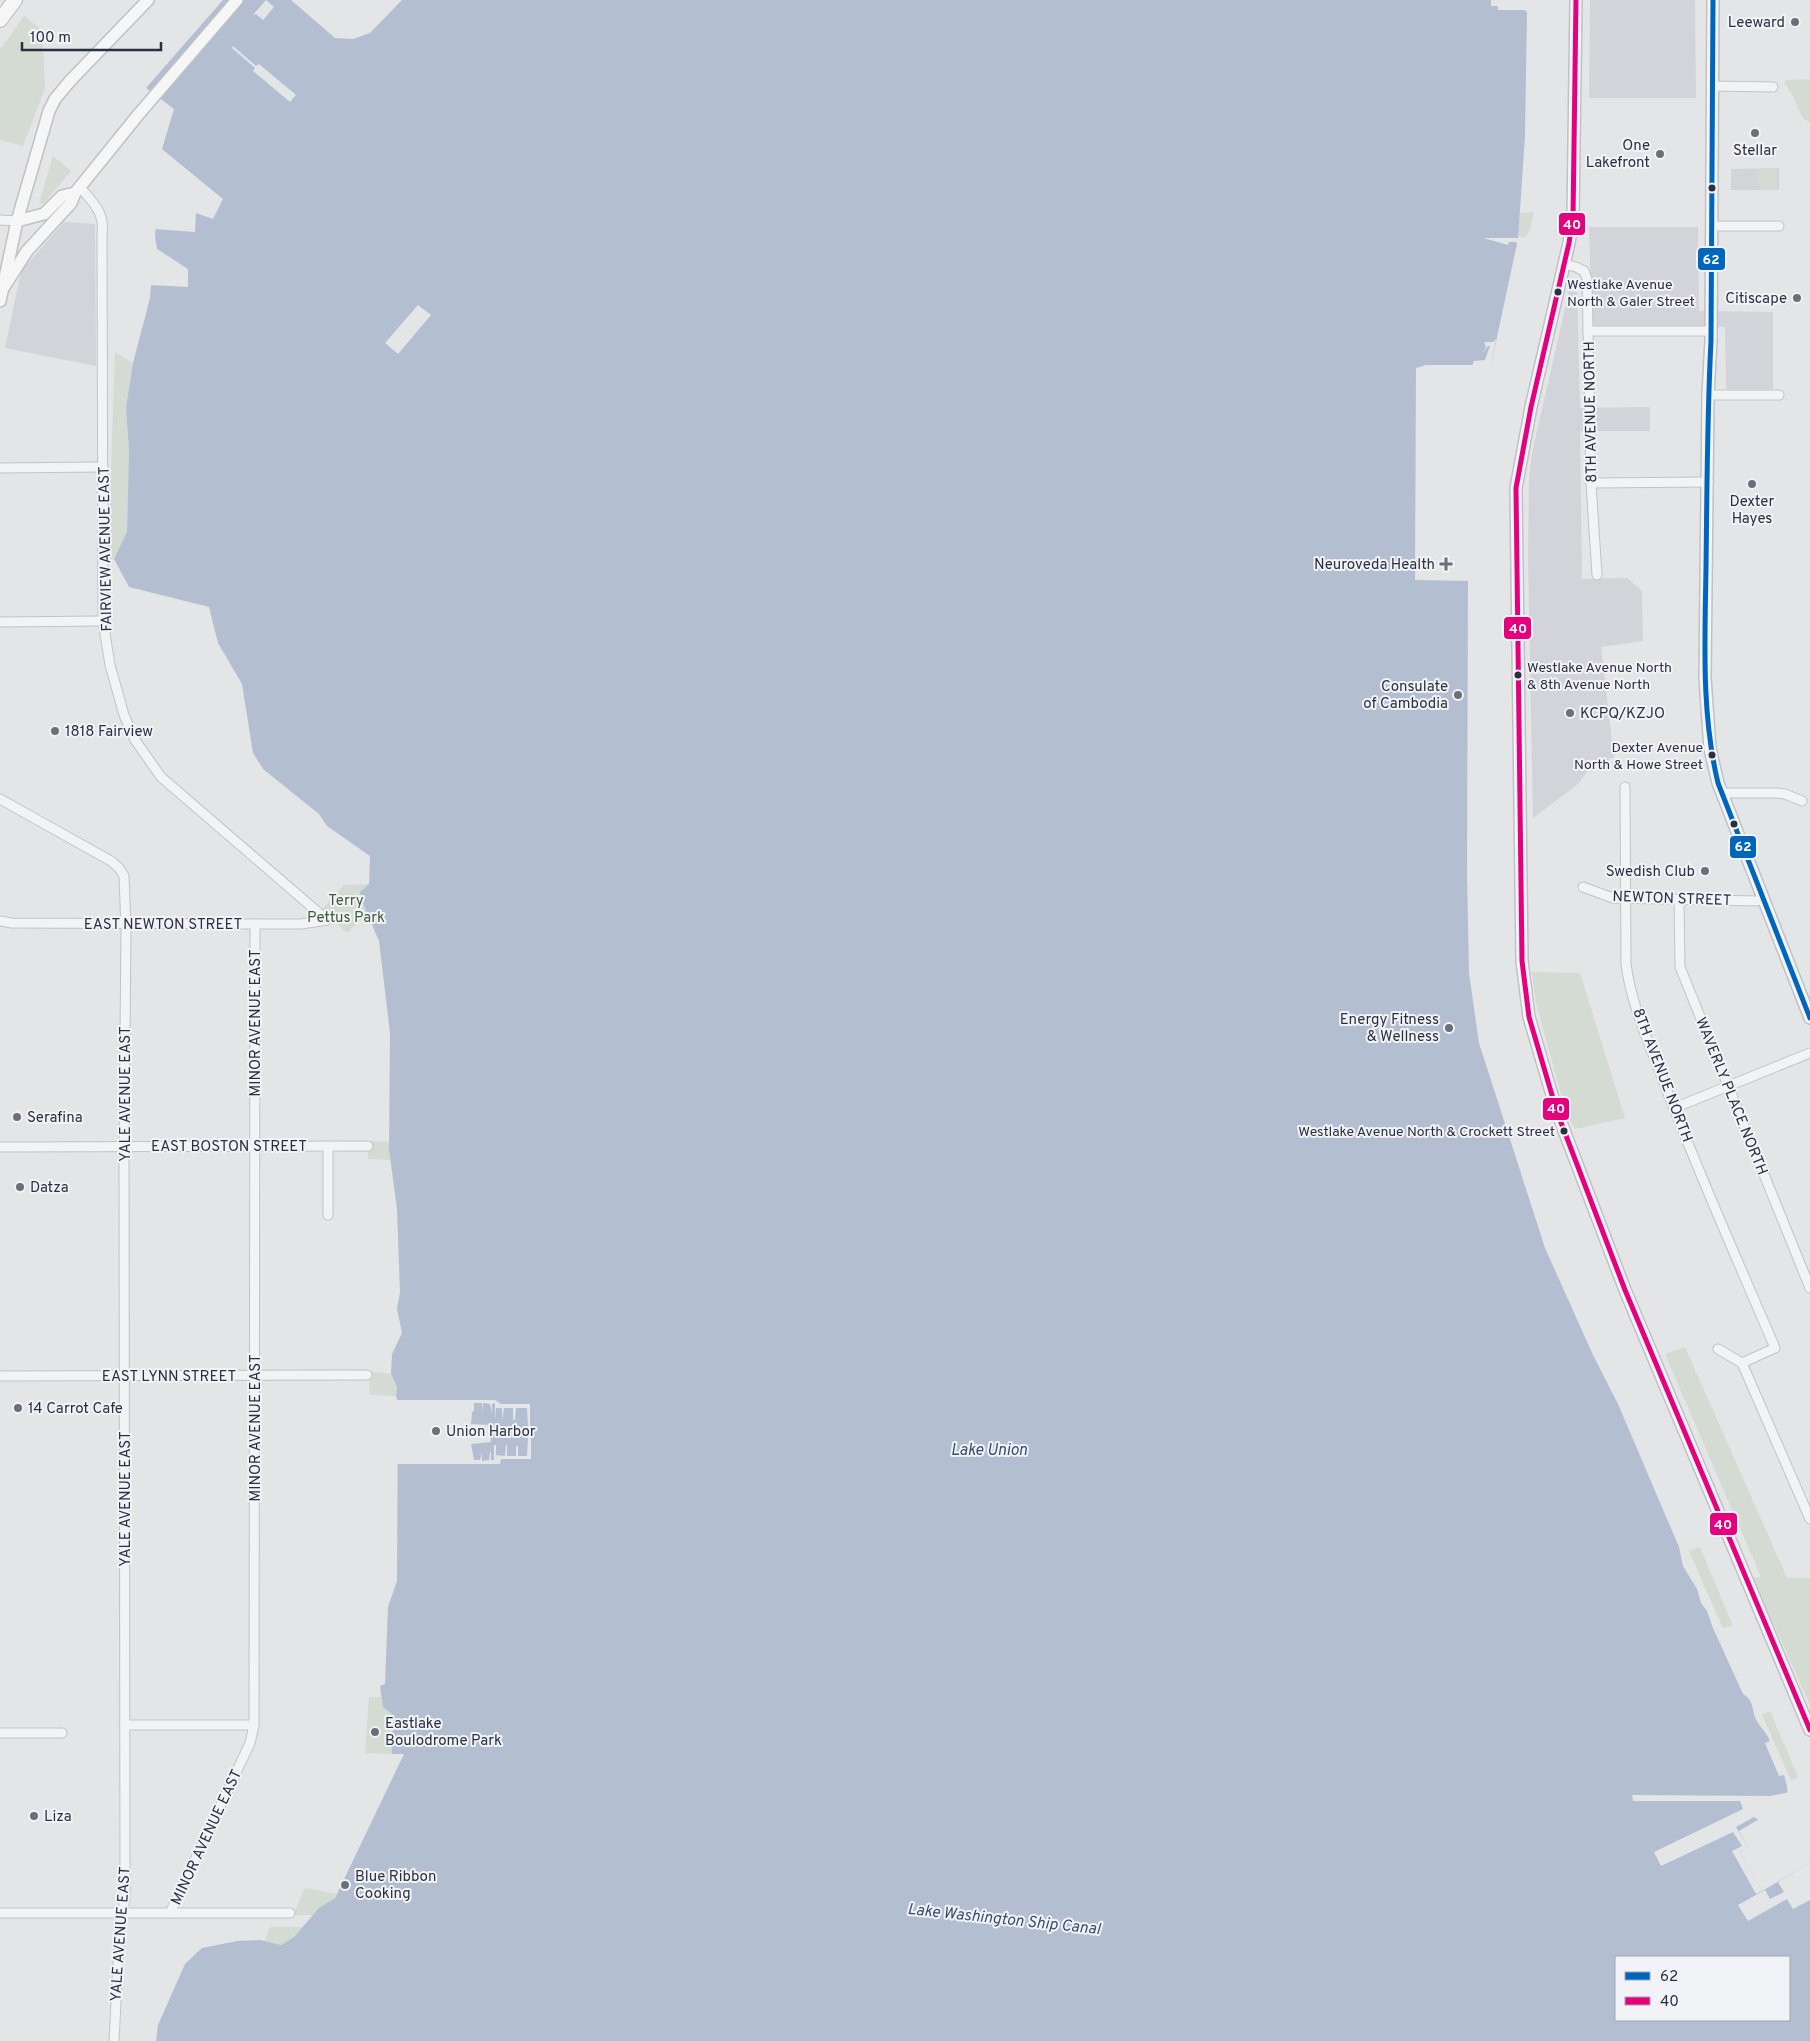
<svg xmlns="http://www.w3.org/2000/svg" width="1810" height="2041" font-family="Overpass,sans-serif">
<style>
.built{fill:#d2d4da}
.green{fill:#d3dbd3}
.water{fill:#b3bfd1;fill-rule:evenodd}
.pier{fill:#e3e5e7}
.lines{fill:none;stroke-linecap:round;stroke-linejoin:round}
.minor-casing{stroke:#c1c3c5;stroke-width:11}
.major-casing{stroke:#bfc1c5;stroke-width:14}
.highway-casing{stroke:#b6b8bc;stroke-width:16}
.minor{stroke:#f2f3f5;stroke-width:9}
.major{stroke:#f6f6f7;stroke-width:11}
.highway{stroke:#f6f6f7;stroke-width:14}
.bus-1-casing{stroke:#f1f3f7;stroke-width:9}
.bus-2-casing{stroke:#f1f3f7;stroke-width:9}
.bus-1{stroke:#0065bd;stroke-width:5}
.bus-2{stroke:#e5007d;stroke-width:5}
.poi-dot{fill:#6b6f7a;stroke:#f1f3f7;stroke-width:2}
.bus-dot{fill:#2b3040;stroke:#f1f3f7;stroke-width:2}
.labels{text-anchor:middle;stroke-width:4;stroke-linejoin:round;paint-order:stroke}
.bus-label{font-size:14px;fill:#2b3040;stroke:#f1f3f7;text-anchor:start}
.poi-label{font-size:15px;fill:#2b3040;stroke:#f1f3f7;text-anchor:start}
.street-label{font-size:15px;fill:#2b3040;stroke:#f1f3f7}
.park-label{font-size:15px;fill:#3c5b39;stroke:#f1f3f7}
.water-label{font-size:16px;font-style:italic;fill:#374c71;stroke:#f1f3f7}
.line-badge{stroke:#f1f3f7;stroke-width:2}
.badge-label{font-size:14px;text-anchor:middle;font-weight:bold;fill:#fff}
</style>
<rect width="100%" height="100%" fill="#e3e5e7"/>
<!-- built -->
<g class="built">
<path d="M1590,0h105l1,98h-107z"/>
<path d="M1779,168v22h-48v-21z"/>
<path d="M64,222l31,2 1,142 -91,-18 16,-77z"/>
<path d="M1589,227h109l1,84 74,1v77h-47l-1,-62 -133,-1z"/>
<path d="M1569,291l8,1 3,116 70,-1v24h-70l2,148 45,-1 15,13 1,50 -42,6 13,110 -24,11 -13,17 -44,33 -5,-261 1,-78 3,-26z"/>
</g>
<!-- green -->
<g class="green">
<path d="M24,16l18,14 3,58 -22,58 -23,-6v-90z"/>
<path d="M1810,79v43l-7,-3 -11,-25 -8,-12 3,-2z"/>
<path d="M53,156l18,15 -27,32 -5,1z"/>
<path d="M1760,169h17v20h-16c-3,-6 -8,-13 -1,-20z"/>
<path d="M1534,212l-4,17 -5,9 -7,-2 2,-23z"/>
<path d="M115,352l18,11 -7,45 3,44 -2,80 -13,27 -6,1z"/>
<path d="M369,884l-9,8 1,7 9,19 -11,3 -12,12 -25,-23 22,-25z"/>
<path d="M1532,972l48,1 45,145 -50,11 -9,-17 -27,-98 -4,-16z"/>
<path d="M368,1141l22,1v18l-22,-1z"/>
<path d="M1685,1347l102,231h23v127l-57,-127 8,-1 -96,-223z"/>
<path d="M369,1371l22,3 6,13 -1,9 -26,-1z"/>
<path d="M1700,1547l33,79 -10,2 -34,-77z"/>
<path d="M369,1697h13l1,10 9,7 -2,27 2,13 -27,-1z"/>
<path d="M1770,1711l28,66 -7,3 -29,-65z"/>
<path d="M305,1888l32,6c-5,9 -16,12 -23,21h-21z"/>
<path d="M270,1927h33l-9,10 -13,8 -16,-4z"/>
</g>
<!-- water -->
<path class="water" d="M223,0h68l44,38 18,1 17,-6 32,-33h1089v6h7v4h26l3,2 -2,124 -7,103 -27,126h-65l-10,3 -1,212 53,1 -1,295 2,97 10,70 66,205 48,107 25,49 61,143 4,19 14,23 4,14 6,8 6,17 30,66c12,7 8,17 14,27 4,7 9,11 13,20l-5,2 14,33 5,-1 3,11 1,16 -49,29 9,16 -8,5 22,39 48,-28v178h-1654l2,-16 27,-61 17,-16 35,-7 23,-1 21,5 13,-8 25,-29 16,-10 69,-144h-12c-2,-14 3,-29 0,-40l-9,-7 -3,-21 5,-2 3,-77 9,-26 1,-178 -2,-7 1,-9 -6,-13 1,-20 10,-21 -5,-24 3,-17 -3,-83 -8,-60 1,-116 -11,-92 -18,-42 -1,-7 9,-8 1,-28 -43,-30 -8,-12 -56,-45 -10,-16 -11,-69 -24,-41 -9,-36 -80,-20 -15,-28 13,-27 2,-80 -3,-44 7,-45 17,-65 12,-149 12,-40 -28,-21zM1616,1957h173v63h-173z"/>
<!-- pier -->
<g class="pier">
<path d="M266,0l8,7 -11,13 -7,-6 -3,1z"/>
<path d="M233,46l23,20 3,-2 37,31 -6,7 -37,-31 2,-3 -23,-20z"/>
<path d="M162,149l61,50 -10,20 -17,-6 -1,19 -41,-3 3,20 31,20v18l-38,-2 4,-56z"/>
<path d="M1483,238h37l-1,8 -3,-4h-7l-1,3z"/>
<path d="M418,305l13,10 -33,39 -13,-11z"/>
<path d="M1496,339l-5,26 -19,1 2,-5 11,-1 5,-14h-2l-6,8 4,-7 -2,-5h9z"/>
<path d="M397,1400h98l6,4h29v23h-2l-1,-19h-11l-1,12h-2v-12h-9l-2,13v-13h-6l-1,12v-17l-3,1v9l-2,-9 -7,-1 -1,10v-10h-8v8l-2,1 -1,12 19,1 1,17 -20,2 3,16h6l2,-8v9l7,-1 1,-8h1v8h3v-15h2v10l9,1 1,-11h1v11h9v-10h2v10h9l1,-19h3v22h-30l-1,5h-104z"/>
<path d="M1790,1792v10l-31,18 -5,-3 -18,10 12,20 -8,5 22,39 -6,3 -24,-43 10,-5 -9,-14 -72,34 -7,-14 89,-43 -3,-8h-107l-1,-6 138,1z"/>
<path d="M1810,1863v37l-17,9 -6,-10 -39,22 -10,-16 27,-15 5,9 14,-7 -6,-10z"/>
</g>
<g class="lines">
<defs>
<g id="minor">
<path d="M1712,86l61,1"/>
<path d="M80,187c14,17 25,25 22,49l1,385 7,44 14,50 11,25 26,37 166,143"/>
<path d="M0,220l17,1"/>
<path d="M1711,226h68"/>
<path d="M1564,264l12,3 8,4 3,8 4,204 6,92"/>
<path d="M1588,331h123"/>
<path d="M1708,395h71"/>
<path d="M0,468l103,-1"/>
<path d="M1591,483l117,-1"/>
<path d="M0,622l103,-1"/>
<path d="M1625,787l1,177c5,40 23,79 37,116 34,90 74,179 112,268l-33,15"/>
<path d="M1722,793h55l8,1 17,7"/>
<path d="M0,799l111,62 8,7 5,8 2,53 -2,218 1,752 -5,26 -6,116"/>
<path d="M1583,887l30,11 144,3 6,-2"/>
<path d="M1679,900l1,67 130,321"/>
<path d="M0,921l12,2 243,1h46l26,-4"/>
<path d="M1674,1108l136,-55"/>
<path d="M328,1146v69"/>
<path d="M0,1147l368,-1"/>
<path d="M1718,1349l24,14"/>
<path d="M1742,1363l68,156"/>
<path d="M0,1376l367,-1"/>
<path d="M125,1725h129"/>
<path d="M0,1733h62"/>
<path d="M0,1913h290"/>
<path d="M170,1913l80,-170 4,-18 1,-801"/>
</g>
<g id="major">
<path d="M1576,0l-3,218 -4,25 -38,164 -15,81 6,473 7,56 28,95 68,178 185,440"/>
<path d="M1713,0l-2,341 -3,54 -3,283 5,71 8,34 92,235"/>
<path d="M17,221l27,-7 18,-18 13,-3"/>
<path d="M2,290l25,-39 44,-48 4,-10 63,-78 99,-115"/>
<path d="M0,301l17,-80 32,-110 6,-12 15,-18 78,-81"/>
</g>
<path id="highway" d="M0,20l15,-20"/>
</defs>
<!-- minor casing -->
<use href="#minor" class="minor-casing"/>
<!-- major casing -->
<use href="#major" class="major-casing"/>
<!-- highway casing -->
<use href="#highway" class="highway-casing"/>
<!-- minor -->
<use href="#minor" class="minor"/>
<!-- major -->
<use href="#major" class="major"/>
<!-- highway -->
<use href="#highway" class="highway"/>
<defs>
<path id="bus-1" d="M1713,0l-2,341c-4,76 -4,151 -5,227 -1,72 -5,144 12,215l92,235"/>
<path id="bus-2" d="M1576,0l-3,218 -4,25 -38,164 -15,81 6,473 7,56 28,95 68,178 185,440"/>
</defs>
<!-- bus-1 casing -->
<use href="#bus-1" class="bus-1-casing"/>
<!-- bus-2 casing -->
<use href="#bus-2" class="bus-2-casing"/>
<!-- bus-1 -->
<use href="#bus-1" class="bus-1"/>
<!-- bus-2 -->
<use href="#bus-2" class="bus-2"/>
</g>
<!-- markers -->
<g class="poi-dot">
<circle cx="1795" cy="22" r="5"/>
<circle cx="1755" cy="133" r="5"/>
<circle cx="1660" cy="154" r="5"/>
<circle cx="1797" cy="298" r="5"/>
<circle cx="1752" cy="484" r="5"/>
<path d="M1443.5 556.5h5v5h5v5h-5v5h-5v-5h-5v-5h5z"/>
<circle cx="1458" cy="695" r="5"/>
<circle cx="1570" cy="713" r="5"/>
<circle cx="55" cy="731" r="5"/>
<circle cx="1705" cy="871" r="5"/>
<circle cx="1449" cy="1028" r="5"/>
<circle cx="17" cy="1117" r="5"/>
<circle cx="20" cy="1187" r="5"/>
<circle cx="18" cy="1408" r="5"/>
<circle cx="436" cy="1431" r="5"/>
<circle cx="375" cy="1732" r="5"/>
<circle cx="34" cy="1816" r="5"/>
<circle cx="345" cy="1885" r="5"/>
</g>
<g class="bus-dot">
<circle cx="1712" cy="188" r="4.5"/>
<circle cx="1558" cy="292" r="4.5"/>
<circle cx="1518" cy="675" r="4.5"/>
<circle cx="1712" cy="755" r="4.5"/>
<circle cx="1734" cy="824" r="4.5"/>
<circle cx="1564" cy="1131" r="4.5"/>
</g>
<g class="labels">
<!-- bus labels -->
<g class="bus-label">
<text x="1567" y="289">Westlake Avenue<tspan x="1567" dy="17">North &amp; Galer Street</tspan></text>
<text x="1527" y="672">Westlake Avenue North<tspan x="1527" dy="17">&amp; 8th Avenue North</tspan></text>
<text x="1703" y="752" text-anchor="end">Dexter Avenue<tspan x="1703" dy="17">North &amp; Howe Street</tspan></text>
<text x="1555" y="1136" text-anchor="end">Westlake Avenue North &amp; Crockett Street</text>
</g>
<!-- poi labels -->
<g class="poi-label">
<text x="1785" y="27" text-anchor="end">Leeward</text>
<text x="1650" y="150" text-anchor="end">One<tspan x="1650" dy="17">Lakefront</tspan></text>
<text x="1755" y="155" text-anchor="middle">Stellar</text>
<text x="1787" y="303" text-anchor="end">Citiscape</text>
<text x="1752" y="506" text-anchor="middle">Dexter<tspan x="1752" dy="17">Hayes</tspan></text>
<text x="1435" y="569" text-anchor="end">Neuroveda Health</text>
<text x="1448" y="691" text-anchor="end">Consulate<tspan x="1448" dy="17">of Cambodia</tspan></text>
<text x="1580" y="718">KCPQ/KZJO</text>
<text x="65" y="736">1818 Fairview</text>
<text x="1695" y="876" text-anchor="end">Swedish Club</text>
<text x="1439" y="1024" text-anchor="end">Energy Fitness<tspan x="1439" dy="17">&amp; Wellness</tspan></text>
<text x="27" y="1122">Serafina</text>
<text x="30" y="1192">Datza</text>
<text x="28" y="1413">14 Carrot Cafe</text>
<text x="446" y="1436">Union Harbor</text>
<text x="385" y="1728">Eastlake<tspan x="385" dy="17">Boulodrome Park</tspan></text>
<text x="44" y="1821">Liza</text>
<text x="355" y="1881">Blue Ribbon<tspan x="355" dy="17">Cooking</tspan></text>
</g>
<!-- street labels -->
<g class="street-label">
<text transform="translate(1590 412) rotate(-91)" y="5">8TH AVENUE NORTH</text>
<text transform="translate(105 549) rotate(-91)" y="5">FAIRVIEW AVENUE EAST</text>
<text transform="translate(1672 898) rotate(2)" y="5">NEWTON STREET</text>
<text x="163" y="929">EAST NEWTON STREET</text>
<text transform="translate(255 1023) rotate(-90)" y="5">MINOR AVENUE EAST</text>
<text transform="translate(1663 1075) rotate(69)" y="5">8TH AVENUE NORTH</text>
<text transform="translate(125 1094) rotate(-90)" y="5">YALE AVENUE EAST</text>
<text transform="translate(1732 1096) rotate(68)" y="5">WAVERLY PLACE NORTH</text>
<text x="229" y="1151">EAST BOSTON STREET</text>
<text x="169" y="1381">EAST LYNN STREET</text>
<text transform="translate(255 1428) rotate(-90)" y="5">MINOR AVENUE EAST</text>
<text transform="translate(125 1499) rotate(-90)" y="5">YALE AVENUE EAST</text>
<text transform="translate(206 1837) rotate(-65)" y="5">MINOR AVENUE EAST</text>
<text transform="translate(120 1934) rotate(-86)" y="5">YALE AVENUE EAST</text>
</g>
<!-- park labels -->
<g class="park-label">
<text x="346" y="905">Terry<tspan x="346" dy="17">Pettus Park</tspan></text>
</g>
<!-- water labels -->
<g class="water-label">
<text x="989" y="1455">Lake Union</text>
<text transform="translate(1004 1918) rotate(6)" y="6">Lake Washington Ship Canal</text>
</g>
</g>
<g class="line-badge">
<rect x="1558" y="212" width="28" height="24" rx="5" fill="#e5007d"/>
<rect x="1697" y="247" width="29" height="24" rx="5" fill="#0065bd"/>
<rect x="1503" y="616" width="29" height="24" rx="5" fill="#e5007d"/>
<rect x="1729" y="835" width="28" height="24" rx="5" fill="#0065bd"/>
<rect x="1542" y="1097" width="28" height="24" rx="5" fill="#e5007d"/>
<rect x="1709" y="1512" width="29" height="24" rx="5" fill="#e5007d"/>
</g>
<g class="badge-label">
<text x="1572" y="229">40</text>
<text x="1711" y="264">62</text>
<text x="1518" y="633">40</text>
<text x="1743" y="851">62</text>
<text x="1556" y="1113">40</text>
<text x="1723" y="1529">40</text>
</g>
<!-- legend -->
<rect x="1615" y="1956" width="175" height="65" fill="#f1f3f7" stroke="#a2a5ae"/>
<rect x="1625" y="1972" width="25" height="8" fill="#0065bd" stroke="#a2a5ae"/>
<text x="1660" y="1981" font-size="15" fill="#2b3040">62</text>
<rect x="1625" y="1997" width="25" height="8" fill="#e5007d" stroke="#a2a5ae"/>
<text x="1660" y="2006" font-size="15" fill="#2b3040">40</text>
<!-- scale -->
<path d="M22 42v8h139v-8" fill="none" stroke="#2b3040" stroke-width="2.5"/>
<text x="30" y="42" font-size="15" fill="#2b3040" stroke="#f1f3f7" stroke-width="4" paint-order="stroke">100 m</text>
</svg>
